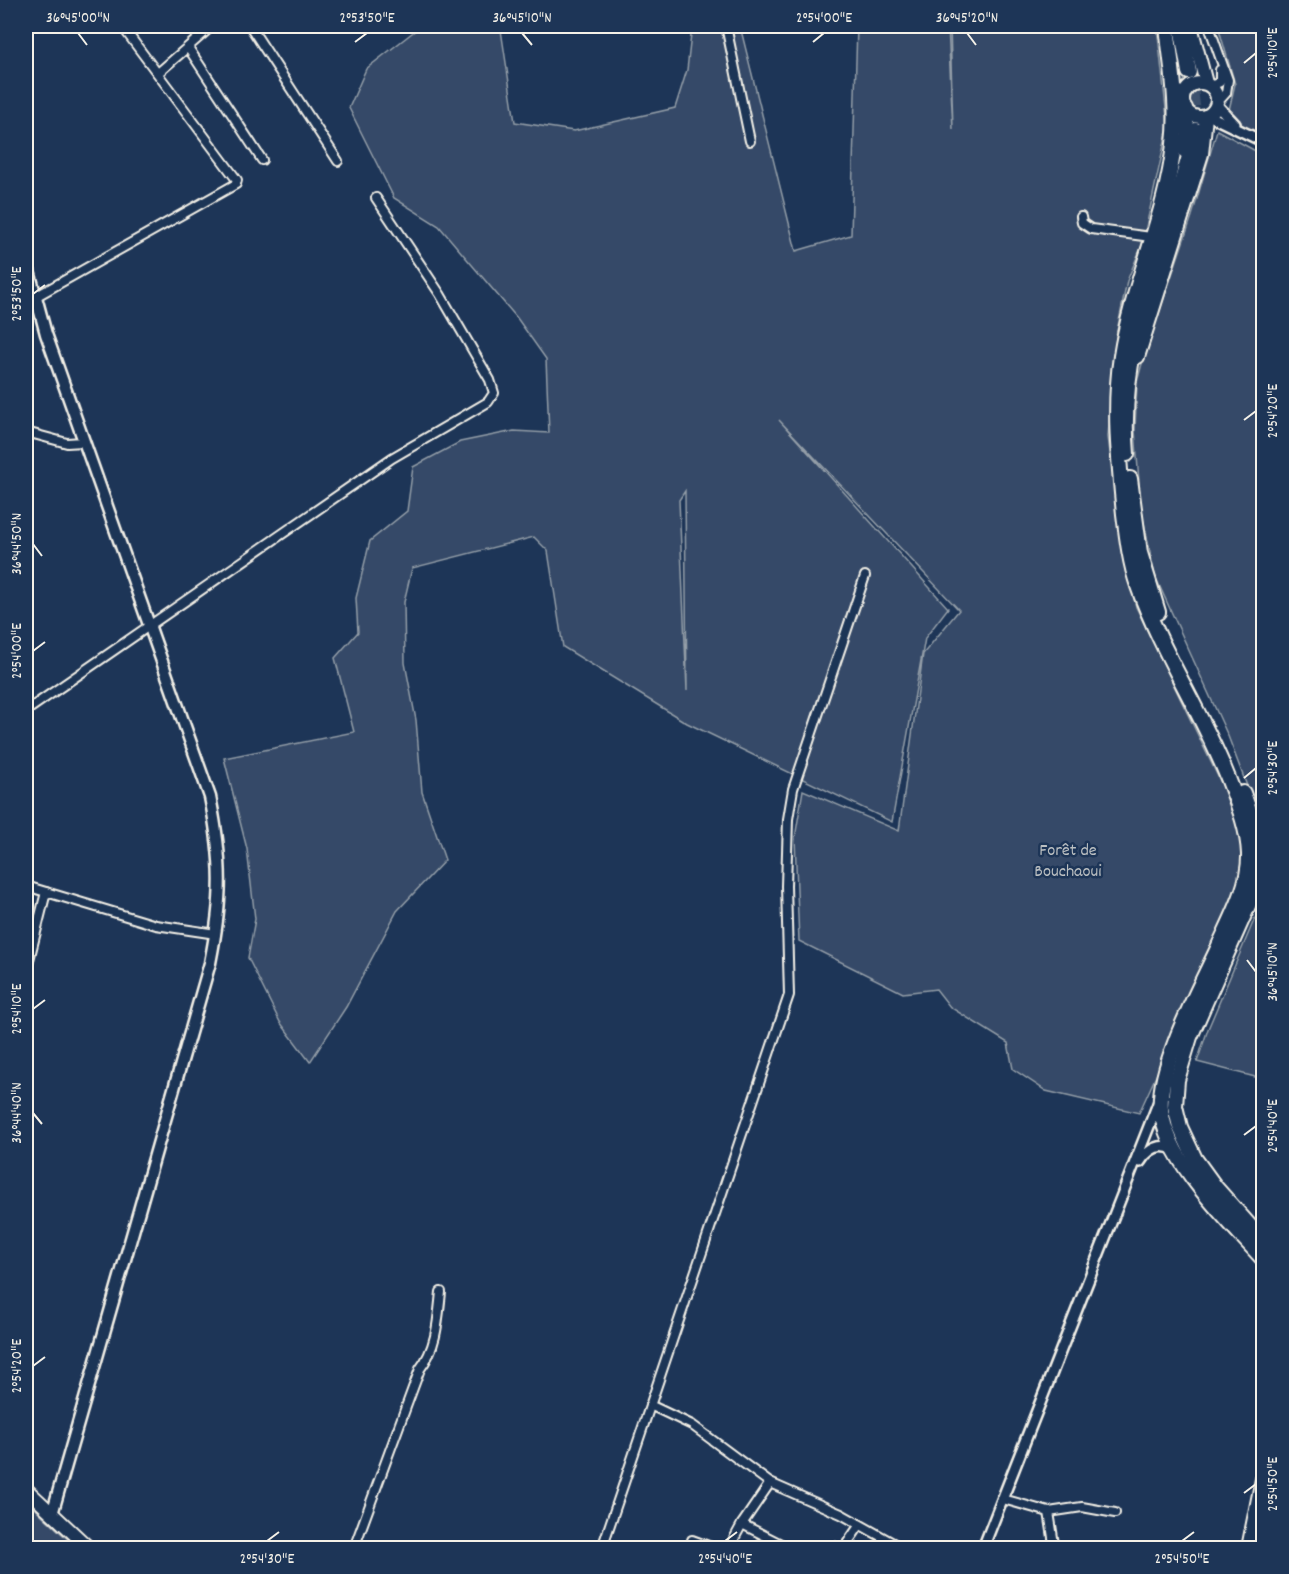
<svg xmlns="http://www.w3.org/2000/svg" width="1289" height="1574" font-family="Dekko,sans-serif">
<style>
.green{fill:#354a67;stroke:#949ea8;stroke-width:1.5;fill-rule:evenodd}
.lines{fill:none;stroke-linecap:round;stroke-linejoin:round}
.trunk-tunnel{stroke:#3d516d;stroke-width:14;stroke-dasharray:14 7;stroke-linecap:butt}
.minor-casing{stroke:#f4f1e8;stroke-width:12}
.tertiary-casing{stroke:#f4f1e8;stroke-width:14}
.secondary-casing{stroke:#f4f1e8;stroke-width:15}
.primary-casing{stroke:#f4f1e8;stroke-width:16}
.trunk-casing{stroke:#f4f1e8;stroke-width:18}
.minor{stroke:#1d3557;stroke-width:8}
.tertiary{stroke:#1d3557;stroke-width:9}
.secondary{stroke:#1d3557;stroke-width:10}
.primary{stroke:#1d3557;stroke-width:12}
.trunk{stroke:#1d3557;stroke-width:14}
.ticks{fill:none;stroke:#f4f1e8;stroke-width:2}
.labels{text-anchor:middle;stroke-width:5;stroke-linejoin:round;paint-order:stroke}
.park-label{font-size:18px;fill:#bbbfc1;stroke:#1d3557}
.neatline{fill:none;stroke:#f4f1e8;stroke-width:2}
.ticks-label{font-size:15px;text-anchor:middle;fill:#f4f1e8}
</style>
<rect width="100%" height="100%" fill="#1d3557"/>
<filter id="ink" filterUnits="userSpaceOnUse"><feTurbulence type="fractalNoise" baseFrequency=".0167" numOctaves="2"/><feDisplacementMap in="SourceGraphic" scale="12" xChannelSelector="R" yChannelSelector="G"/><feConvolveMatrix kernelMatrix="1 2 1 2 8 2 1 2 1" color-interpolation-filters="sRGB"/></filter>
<g filter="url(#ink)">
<!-- green -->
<g class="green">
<path d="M421,26h66l14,4 14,92 59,9 101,-23 12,-38 5,-44h48l56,225 55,-16 6,-209h91l5,104 -3,-104h207l11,101 -26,118 -15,36 -11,55 -8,101 14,109 14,61 102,211 9,28 -5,32 -16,45 -87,190 -93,-22 -33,-22 -5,-26 -58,-36 -14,-18 -33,4 -104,-52 -4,-103 8,-48 96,41 24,-177 36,-44 -180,-190 169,188 -23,30 -33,184 -205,-99 -124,-76 -15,-96 -14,-14 -122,31 -8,34 1,61 11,57 6,72 23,68 -48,51 -51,96 -36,55 -30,-40 -32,-64 7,-39 -8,-70 -23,-91 130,-26 -19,-74 23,-26 -2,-34 14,-57 37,-30 6,-44 47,-25 54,-11 35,2 -3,-74 -29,-41 -78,-92 -45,-28 -45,-90 17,-39zM685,491l2,199v1l-8,-191z"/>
<path d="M1218,26h45v112l-21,-11 -9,-8 -4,-9 6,-26z"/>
<path d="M1217,130l46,25v673l-35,-92 -73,-160 -14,-68 -6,-78 2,-48 6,-22 49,-144z"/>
<path d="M1263,899v180l-66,-17 11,-33z"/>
<path d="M26,1500l51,48h-51z"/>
</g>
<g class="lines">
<!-- trunk-tunnel -->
<path class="trunk-tunnel" d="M1189,72l7,58"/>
<defs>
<g id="minor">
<path d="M250,26l88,135"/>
<path d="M726,26l24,115"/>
<path d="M1209,26l19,54 -2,13 -9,10"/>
<path d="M189,49l73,111"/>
<path d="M158,73l54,-47"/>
<path d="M1211,86l9,-4v-12"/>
<path d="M1081,217l1,6 9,6 60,8"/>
<path d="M35,297l201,-113 1,-4 -115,-154"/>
<path d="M26,432l41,11 16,-1"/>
<path d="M26,711l366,-253 96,-56 6,-9 -4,-13 -50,-86 -64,-96"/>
<path d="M1263,713h1"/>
<path d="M26,886l20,6"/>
<path d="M26,972l20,-80 110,33 60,9"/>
<path d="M652,1406l40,19 78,58 71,31 61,34"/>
<path d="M1003,1499l46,13 33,-5 33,6"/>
<path d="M1049,1512l5,32 4,4"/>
<path d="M742,1524l47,24"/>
<path d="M692,1540l22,8"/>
<path d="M354,1548l66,-179c17,-22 18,-49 21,-77"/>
<path d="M602,1548l187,-553 -3,-109 2,-67 5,-30 72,-213"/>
<path d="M729,1548l13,-24 28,-41"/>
<path d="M830,1548l3,-2 9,2"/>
<path d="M844,1548l15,-22"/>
</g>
<g id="tertiary">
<path d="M1217,105l18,19"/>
<path d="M1208,115l56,27"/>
<path d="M1140,1162c8,-13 20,-20 34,-12"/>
<path d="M983,1548l176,-447"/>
</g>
<path id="secondary" d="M26,260l20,74 164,463c13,65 13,101 0,166l-158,551"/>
<g id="primary">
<path d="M1191,26l15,57"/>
<circle cx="1200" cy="100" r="17"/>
<path d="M1185,152l3,-23 -2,-21"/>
<path d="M1138,357l64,-203 4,-38"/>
<path d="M26,1489l63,59"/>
</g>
<g id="trunk">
<path d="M1167,26c4,39 12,79 7,118 -7,69 -42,141 -53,212 -8,54 -2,105 3,158 3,24 6,49 14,72 23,66 64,126 90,192 9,24 20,50 21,76 1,32 -18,65 -31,94 -18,39 -61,118 -57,161 5,52 68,112 103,151"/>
<path d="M1181,26l8,46"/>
<path d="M1127,454c-10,-114 43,-216 69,-324"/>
<path d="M1130,479l10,74 18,59"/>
<path d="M1243,793c13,34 19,61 12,97l-65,147 -13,43 -2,26 5,21 15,32 21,29 48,54"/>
<path d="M1249,1548l15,-74"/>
</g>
</defs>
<!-- minor casing -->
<use href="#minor" class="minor-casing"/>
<!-- tertiary casing -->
<use href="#tertiary" class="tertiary-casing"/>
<!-- secondary casing -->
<use href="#secondary" class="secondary-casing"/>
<!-- primary casing -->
<use href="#primary" class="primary-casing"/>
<!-- trunk casing -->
<use href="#trunk" class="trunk-casing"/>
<!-- minor -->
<use href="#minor" class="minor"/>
<!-- tertiary -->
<use href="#tertiary" class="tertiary"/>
<!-- secondary -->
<use href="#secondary" class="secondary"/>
<!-- primary -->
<use href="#primary" class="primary"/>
<!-- trunk -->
<use href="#trunk" class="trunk"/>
</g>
</g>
<!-- ticks -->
<path class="ticks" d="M78,33l9,12M522,33l10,12M967,33l9,12M355,42l12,-9M813,42l11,-9M1244,63l12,-10M33,294l12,-9M1244,420l12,-9M33,544l9,12M33,651l12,-9M1244,778l12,-10M1247,960l9,12M33,1009l12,-9M33,1113l9,11M1244,1135l12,-9M33,1366l12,-9M1244,1493l12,-9M267,1541l12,-9M725,1541l12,-9M1182,1541l12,-9"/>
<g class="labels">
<!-- park labels -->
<g class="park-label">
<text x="1068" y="855">Forêt de<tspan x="1068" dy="21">Bouchaoui</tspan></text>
</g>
</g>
<!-- margin -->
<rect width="1289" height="1574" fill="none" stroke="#1d3557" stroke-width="66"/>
<rect x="33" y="33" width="1223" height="1508" class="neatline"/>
<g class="ticks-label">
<text x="78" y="22">36°45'00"N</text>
<text x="367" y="22">2°53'50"E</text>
<text x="522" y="22">36°45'10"N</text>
<text x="824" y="22">2°54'00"E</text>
<text x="967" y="22">36°45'20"N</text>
<text transform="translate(1272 53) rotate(-90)" y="5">2°54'10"E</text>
<text transform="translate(16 294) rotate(-90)" y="5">2°53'50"E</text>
<text transform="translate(1272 411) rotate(-90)" y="5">2°54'20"E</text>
<text transform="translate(16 544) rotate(-90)" y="5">36°44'50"N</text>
<text transform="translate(16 651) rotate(-90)" y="5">2°54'00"E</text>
<text transform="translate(1272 768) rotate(-90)" y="5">2°54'30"E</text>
<text transform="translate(1272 972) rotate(-90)" y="5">36°45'10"N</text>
<text transform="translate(16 1009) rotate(-90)" y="5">2°54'10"E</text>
<text transform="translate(16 1113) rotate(-90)" y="5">36°44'40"N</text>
<text transform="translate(1272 1126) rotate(-90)" y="5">2°54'40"E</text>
<text transform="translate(16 1366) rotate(-90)" y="5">2°54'20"E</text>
<text transform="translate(1272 1484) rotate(-90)" y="5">2°54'50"E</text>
<text x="267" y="1563">2°54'30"E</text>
<text x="725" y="1563">2°54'40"E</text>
<text x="1182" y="1563">2°54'50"E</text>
</g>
</svg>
